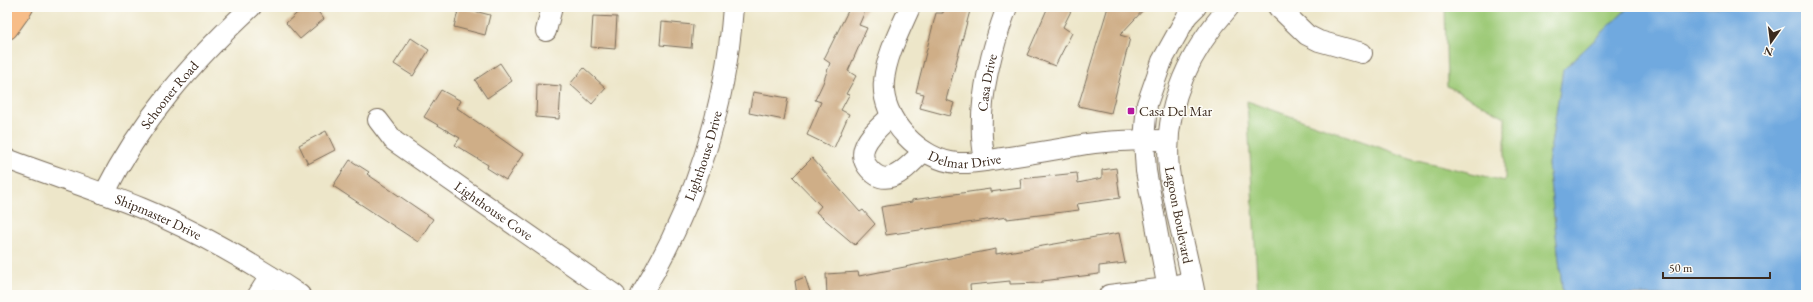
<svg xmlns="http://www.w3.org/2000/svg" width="1813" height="302" font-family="'EB Garamond',serif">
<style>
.green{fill:#9eca78;stroke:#6c7a4b}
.water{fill:#6fa9df;stroke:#556a7e}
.building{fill:#cfae87}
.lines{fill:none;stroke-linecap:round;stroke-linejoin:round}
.minor-casing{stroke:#796c5a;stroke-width:22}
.major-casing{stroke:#796c5a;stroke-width:24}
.minor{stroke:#fff;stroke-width:20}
.major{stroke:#f7bd88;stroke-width:22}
.poi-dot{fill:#b5179e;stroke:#fdfcf7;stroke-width:1.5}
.labels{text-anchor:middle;stroke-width:3;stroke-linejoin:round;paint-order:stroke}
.street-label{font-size:14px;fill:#3b2a1e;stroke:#fdfcf7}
.poi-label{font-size:14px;fill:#3b2a1e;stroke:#fdfcf7;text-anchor:start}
</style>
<rect width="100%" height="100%" fill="#fdfcf7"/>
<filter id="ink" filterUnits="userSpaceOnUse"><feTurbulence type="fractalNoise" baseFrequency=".025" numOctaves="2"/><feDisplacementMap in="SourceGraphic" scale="8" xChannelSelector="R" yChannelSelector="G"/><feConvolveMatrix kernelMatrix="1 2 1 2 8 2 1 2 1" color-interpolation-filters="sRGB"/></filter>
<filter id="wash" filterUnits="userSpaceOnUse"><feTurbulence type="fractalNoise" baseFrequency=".012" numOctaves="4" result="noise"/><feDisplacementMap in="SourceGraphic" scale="16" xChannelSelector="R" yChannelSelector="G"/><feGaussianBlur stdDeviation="0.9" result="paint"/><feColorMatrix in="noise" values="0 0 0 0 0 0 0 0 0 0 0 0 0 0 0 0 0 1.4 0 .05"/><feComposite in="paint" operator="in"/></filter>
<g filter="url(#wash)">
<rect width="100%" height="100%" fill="#ede6c9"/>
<!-- green -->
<path class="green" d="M1445,7h184l-66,63 -15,94 15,131h-305l-11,-194 166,58 92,22v-64l-58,-31z"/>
<!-- water -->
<path class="water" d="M1629,7h177v288h-243l-15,-131 15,-94z"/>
<g id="blocks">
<!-- building -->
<g class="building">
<path d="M304,7h10l10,12 -24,20 -14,-16z"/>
<path d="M459,7l31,8 -5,20 -31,-8z"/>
<path d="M850,7h17l-8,18 8,3 -19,43 8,5 -10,18 3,1 -8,15 8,4 -15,34 -27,-13 14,-33 -6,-2 8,-17 7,-20 -6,-4z"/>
<path d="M944,7h27l-25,93 8,3 -4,13 -30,-8 4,-14 -8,-2 20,-79h7z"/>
<path d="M1048,7h25l-10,20 9,6 -17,33 -28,-11z"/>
<path d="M1108,7h38l-26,28 10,3 -19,75 -33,-7z"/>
<path d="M593,16l24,1 -2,32 -24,-2z"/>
<path d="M662,22l31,3 -2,23 -31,-3z"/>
<path d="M411,38l18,12 -16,26 -19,-12z"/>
<path d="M500,63l12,18 -25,17 -12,-18z"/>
<path d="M584,68l22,20 -14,16 -22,-20z"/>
<path d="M537,84l24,2 -2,33 -23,-2z"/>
<path d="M441,90l20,11 -4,7 66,46 -17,26 -19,-12 1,-3 -33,-20 5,-7 -36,-21z"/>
<path d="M753,92l35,6 -4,22 -35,-7z"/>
<path d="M326,131l9,19 -27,14 -9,-19z"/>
<path d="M812,158l48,54 3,-2 12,14 -20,21 -39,-33 5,-6 -28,-29z"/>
<path d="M350,160l19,12 -2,2 66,45 -15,23 -85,-56z"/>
<path d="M1116,168l4,30 -43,6 2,6 -72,9v-2l-121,18 -5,-28 31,-5v-2l78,-11v3l31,-4 -1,-9 57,-6 1,10 24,-5v-8z"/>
<path d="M1119,233l6,30 -26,3v8l-57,7v2l-32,1v-3l-40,4 1,10h-144l-1,-21 32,-2 1,4 137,-27v5z"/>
<path d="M805,277l6,18h-14l-2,-14z"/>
</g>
</g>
</g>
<g filter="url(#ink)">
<use href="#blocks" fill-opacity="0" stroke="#796c5a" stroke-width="1"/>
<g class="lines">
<defs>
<g id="minor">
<path id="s1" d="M910,7c-10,23 -24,49 -26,74 -4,38 37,80 74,82 15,1 31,-3 45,-5 28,-4 56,-9 84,-14 27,-4 54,-4 81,-4"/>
<path d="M1278,7l29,28 12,6 43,12"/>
<path d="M546,31l6,-24"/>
<path d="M891,116c-8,8 -21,18 -26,30 -3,7 -2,14 2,20 20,27 40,1 57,-15"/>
<path id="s2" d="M378,120l16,21 221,154"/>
<path id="s3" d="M7,159c45,17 90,31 134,49 56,23 109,54 159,87"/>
<path id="s4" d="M985,161c-10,-49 5,-108 22,-154"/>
<path id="s5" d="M104,194c37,-74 87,-131 147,-187"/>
<path d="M258,295l12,-19"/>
<path id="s6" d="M641,295c53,-87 85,-187 92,-288"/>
<path d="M1109,295l58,-7 13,-4"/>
<path d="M1169,295l-23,-124 -2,-31 3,-36 15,-43 25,-45 9,-9"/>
<path d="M1195,295c-5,-26 -11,-51 -17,-77 -3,-16 -7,-32 -9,-48 -6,-63 19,-117 60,-163"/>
</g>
<path id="major" d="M7,28l15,-21"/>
</defs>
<!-- minor casing -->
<use href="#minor" class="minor-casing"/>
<!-- major casing -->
<use href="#major" class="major-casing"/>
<!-- minor -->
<use href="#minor" class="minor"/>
<!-- major -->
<use href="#major" class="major"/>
</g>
</g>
<!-- markers -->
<rect class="poi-dot" x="1127" y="107" width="8" height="8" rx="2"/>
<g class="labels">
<!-- street labels -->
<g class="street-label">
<text dy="5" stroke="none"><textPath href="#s4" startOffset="79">Casa Drive</textPath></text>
<text dy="5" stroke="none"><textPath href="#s5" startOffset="119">Schooner Road</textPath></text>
<text dy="5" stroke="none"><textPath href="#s1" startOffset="206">Delmar Drive</textPath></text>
<text dy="5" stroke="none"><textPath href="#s6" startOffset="153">Lighthouse Drive</textPath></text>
<text dy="5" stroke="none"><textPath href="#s2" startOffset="148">Lighthouse Cove</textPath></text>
<text transform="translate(1179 215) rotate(79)" y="5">Lagoon Boulevard</text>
<text dy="5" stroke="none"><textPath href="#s3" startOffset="162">Shipmaster Drive</textPath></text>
</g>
<!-- poi labels -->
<g class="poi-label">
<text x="1139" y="116">Casa Del Mar</text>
</g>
</g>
<!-- margin -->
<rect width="1813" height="302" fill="none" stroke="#fdfcf7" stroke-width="24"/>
<!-- north arrow -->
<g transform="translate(1771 42) rotate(194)" stroke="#fdfcf7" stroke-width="3" paint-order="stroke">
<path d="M0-3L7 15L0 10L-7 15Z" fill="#3b2a1e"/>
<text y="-6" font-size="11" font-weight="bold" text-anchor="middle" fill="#3b2a1e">N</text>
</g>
<!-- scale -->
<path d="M1663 272v6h107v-6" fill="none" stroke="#3b2a1e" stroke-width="2"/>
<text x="1669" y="272" font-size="12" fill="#3b2a1e" stroke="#fdfcf7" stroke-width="3" paint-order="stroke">50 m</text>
</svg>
